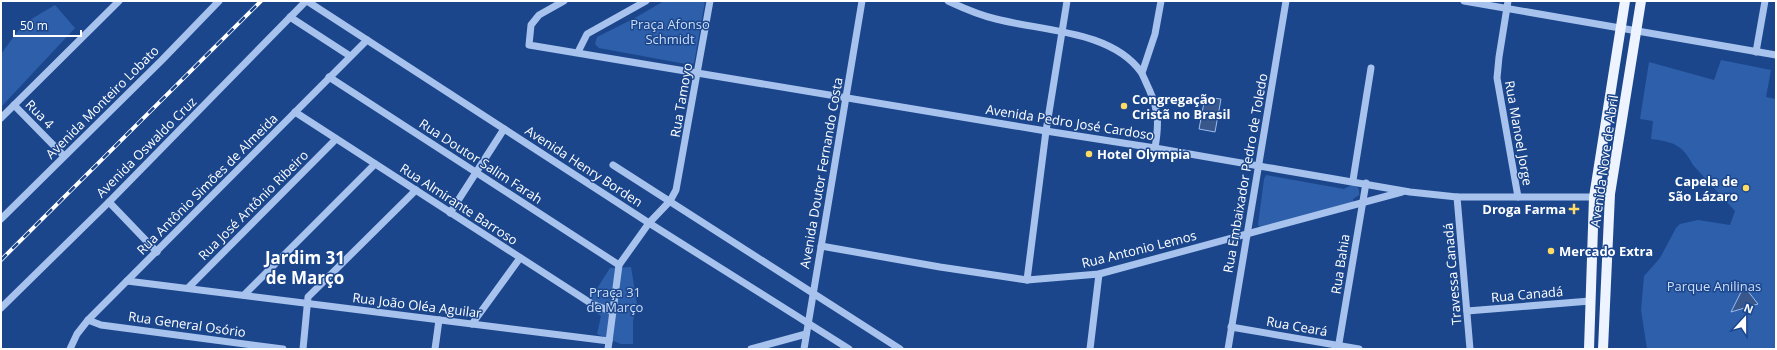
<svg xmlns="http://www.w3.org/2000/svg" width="1777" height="350" font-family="'Open Sans',sans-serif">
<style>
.green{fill:#2e5faa}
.water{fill:#39578b;stroke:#9abcef}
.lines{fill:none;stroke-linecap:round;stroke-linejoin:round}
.minor{stroke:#a7c2ed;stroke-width:7}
.major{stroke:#edf3ff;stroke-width:10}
.rail-casing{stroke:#fff;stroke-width:4}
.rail{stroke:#1b468c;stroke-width:2.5;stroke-dasharray:8;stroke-linecap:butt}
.poi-dot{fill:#fedb64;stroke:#1b468c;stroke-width:1.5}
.labels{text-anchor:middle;stroke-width:3;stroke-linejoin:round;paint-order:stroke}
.park-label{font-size:13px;fill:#cddef9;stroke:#1b468c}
.poi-label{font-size:13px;font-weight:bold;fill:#fff;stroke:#1b468c;text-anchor:start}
.street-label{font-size:13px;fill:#fff;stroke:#1b468c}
.district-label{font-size:17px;font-weight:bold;fill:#fff;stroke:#1b468c}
</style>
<rect width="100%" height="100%" fill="#1b468c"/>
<!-- green -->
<g class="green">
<path d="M664,1h41l-11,62 -3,2 -92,-17 -4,-4 2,-7 36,-18z"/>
<path d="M55,5l20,23 -74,79v-53l22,-30z"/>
<path d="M1721,60l50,10 -5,27 10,2v250h-129l-6,-39 3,-34 16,-18 16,-30 4,-4 18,-4 32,5 5,-14 -42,-46c-11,-21 -20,-23 -42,-26l2,-18 -13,-2 9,-57 65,18z"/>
<path d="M1266,175l78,14c5,-3 12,-7 15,1v5l-6,4 1,4 -92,26 -4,-4 6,-46z"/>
<path d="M631,267l6,37 -4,17v23h-12l-24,-10 4,-18 -15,-10 24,-38z"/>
</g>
<!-- water -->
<g class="water">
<path d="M1205,97l16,2 -6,33 -16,-3z"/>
<path d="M1744,286l14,18 -27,8z"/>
</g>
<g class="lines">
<!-- minor -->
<g class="minor">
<path d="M307,1l342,222 200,126"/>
<path d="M564,1l-25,14 -8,10 -2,20 517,86 109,17 255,44 47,5h137l16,-3"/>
<path d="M948,1c15,7 31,14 48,18 45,12 115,11 145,53 3,5 5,11 8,17 10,22 10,35 6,59"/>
<path d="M1464,1l312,54"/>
<path d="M1508,1l-9,56 -2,21 21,119"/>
<path d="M290,17l60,39"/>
<path d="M578,52l9,-18 59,-33"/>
<path d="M1756,52l9,-51"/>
<path d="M1142,73l13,-39 6,-33"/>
<path d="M329,77l290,188"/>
<path d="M14,105l50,51"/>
<path d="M295,112l297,192 21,8"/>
<path d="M1,118l118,-117"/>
<path d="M613,165l287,184"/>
<path d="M1353,180l18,-112"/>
<path d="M1457,197l13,152"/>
<path d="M109,202l48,50"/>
<path d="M450,213l54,-84"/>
<path d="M1,219l161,-159 57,-59"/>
<path d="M821,246l119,21 87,13 72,-6 303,-82"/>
<path d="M1027,280l19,-149 21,-130"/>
<path d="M127,281l482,60"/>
<path d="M188,288l148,-149"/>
<path d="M244,295l131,-131"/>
<path d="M1,308l108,-106 197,-201"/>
<path d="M1467,311l123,-10"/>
<path d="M88,320l13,5 182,24"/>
<path d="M472,324l48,-66"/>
<path d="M1231,327l128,22"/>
<path d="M70,349l7,-15 11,-14 279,-280"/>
<path d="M303,349l5,-52 108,-107"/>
<path d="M435,349l4,-29"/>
<path d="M608,349l11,-84 30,-42 21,-22 6,-11 34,-189"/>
<path d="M751,349l55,-15"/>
<path d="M804,349l58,-348"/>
<path d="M1090,349l9,-75"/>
<path d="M1228,349l58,-348"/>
<path d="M1338,349l28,-166"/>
</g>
<!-- major -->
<g class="major">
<path d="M1589,349l5,-152 31,-196"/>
<path d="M1603,349l7,-155 31,-193"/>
</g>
<defs>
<path id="rail" d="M1,260l260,-259"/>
</defs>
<!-- rail casing -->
<use href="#rail" class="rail-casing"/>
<!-- rail -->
<use href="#rail" class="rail"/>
</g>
<!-- markers -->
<g class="poi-dot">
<circle cx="1124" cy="106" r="4"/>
<circle cx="1089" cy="154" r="4"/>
<circle cx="1746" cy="188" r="4"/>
<path d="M1572 203h4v4h4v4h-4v4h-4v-4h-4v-4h4z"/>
<circle cx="1551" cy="251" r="4"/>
</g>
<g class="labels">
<!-- park labels -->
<g class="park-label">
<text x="670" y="29">Praça Afonso<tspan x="670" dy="15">Schmidt</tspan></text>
<text x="1714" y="291">Parque Anilinas</text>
<text x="615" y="297">Praça 31<tspan x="615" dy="15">de Março</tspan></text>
</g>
<!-- poi labels -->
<g class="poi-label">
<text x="1132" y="104">Congregação<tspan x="1132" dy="15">Cristã no Brasil</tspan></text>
<text x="1097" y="159">Hotel Olympia</text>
<text x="1738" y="186" text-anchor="end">Capela de<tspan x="1738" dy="15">São Lázaro</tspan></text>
<text x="1566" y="214" text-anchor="end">Droga Farma</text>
<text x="1559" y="256">Mercado Extra</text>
</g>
<!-- street labels -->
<g class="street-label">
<text transform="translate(681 100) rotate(-80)" y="5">Rua Tamoyo</text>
<text transform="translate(102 102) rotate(-45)" y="5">Avenida Monteiro Lobato</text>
<text transform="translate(40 114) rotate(46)" y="5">Rua 4</text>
<text transform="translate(1070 122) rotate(9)" y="5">Avenida Pedro José Cardoso</text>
<text transform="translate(1519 133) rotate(80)" y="5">Rua Manoel Jorge</text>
<text transform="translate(146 147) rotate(-45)" y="5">Avenida Oswaldo Cruz</text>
<text transform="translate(481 161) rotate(33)" y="5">Rua Doutor Salim Farah</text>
<text transform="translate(1604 161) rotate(-82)" y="5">Avenida Nove de Abril</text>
<text transform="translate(584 166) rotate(33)" y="5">Avenida Henry Borden</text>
<text transform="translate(821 173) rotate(-80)" y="5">Avenida Doutor Fernando Costa</text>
<text transform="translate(1245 173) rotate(-80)" y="5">Rua Embaixador Pedro de Toledo</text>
<text transform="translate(207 184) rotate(-45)" y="5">Rua Antônio Simões de Almeida</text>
<text transform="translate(459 204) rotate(33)" y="5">Rua Almirante Barroso</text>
<text transform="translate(253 205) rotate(-45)" y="5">Rua José Antônio Ribeiro</text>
<text transform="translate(1139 249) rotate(-14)" y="5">Rua Antonio Lemos</text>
<text transform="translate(1340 264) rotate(-81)" y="5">Rua Bahia</text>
<text transform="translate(1452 274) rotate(-95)" y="5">Travessa Canadá</text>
<text transform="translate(1527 294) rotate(-5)" y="5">Rua Canadá</text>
<text transform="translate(417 305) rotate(7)" y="5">Rua João Oléa Aguilar</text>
<text transform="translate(187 324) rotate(8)" y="5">Rua General Osório</text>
<text transform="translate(1297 326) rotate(10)" y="5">Rua Ceará</text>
</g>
<!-- district labels -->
<g class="district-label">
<text x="305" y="264">Jardim 31<tspan x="305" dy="20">de Março</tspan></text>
</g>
</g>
<!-- border -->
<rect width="1777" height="350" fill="none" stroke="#ffffff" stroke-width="4"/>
<!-- north arrow -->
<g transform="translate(1745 318) rotate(21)" stroke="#1b468c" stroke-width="3" paint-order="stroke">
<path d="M0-3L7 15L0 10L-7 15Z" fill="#ffffff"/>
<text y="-6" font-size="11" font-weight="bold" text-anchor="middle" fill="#ffffff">N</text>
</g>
<!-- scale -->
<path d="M14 30v6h67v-6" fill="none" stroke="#ffffff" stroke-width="2"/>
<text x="20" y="30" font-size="12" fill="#ffffff" stroke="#1b468c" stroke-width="3" paint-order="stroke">50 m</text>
</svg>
